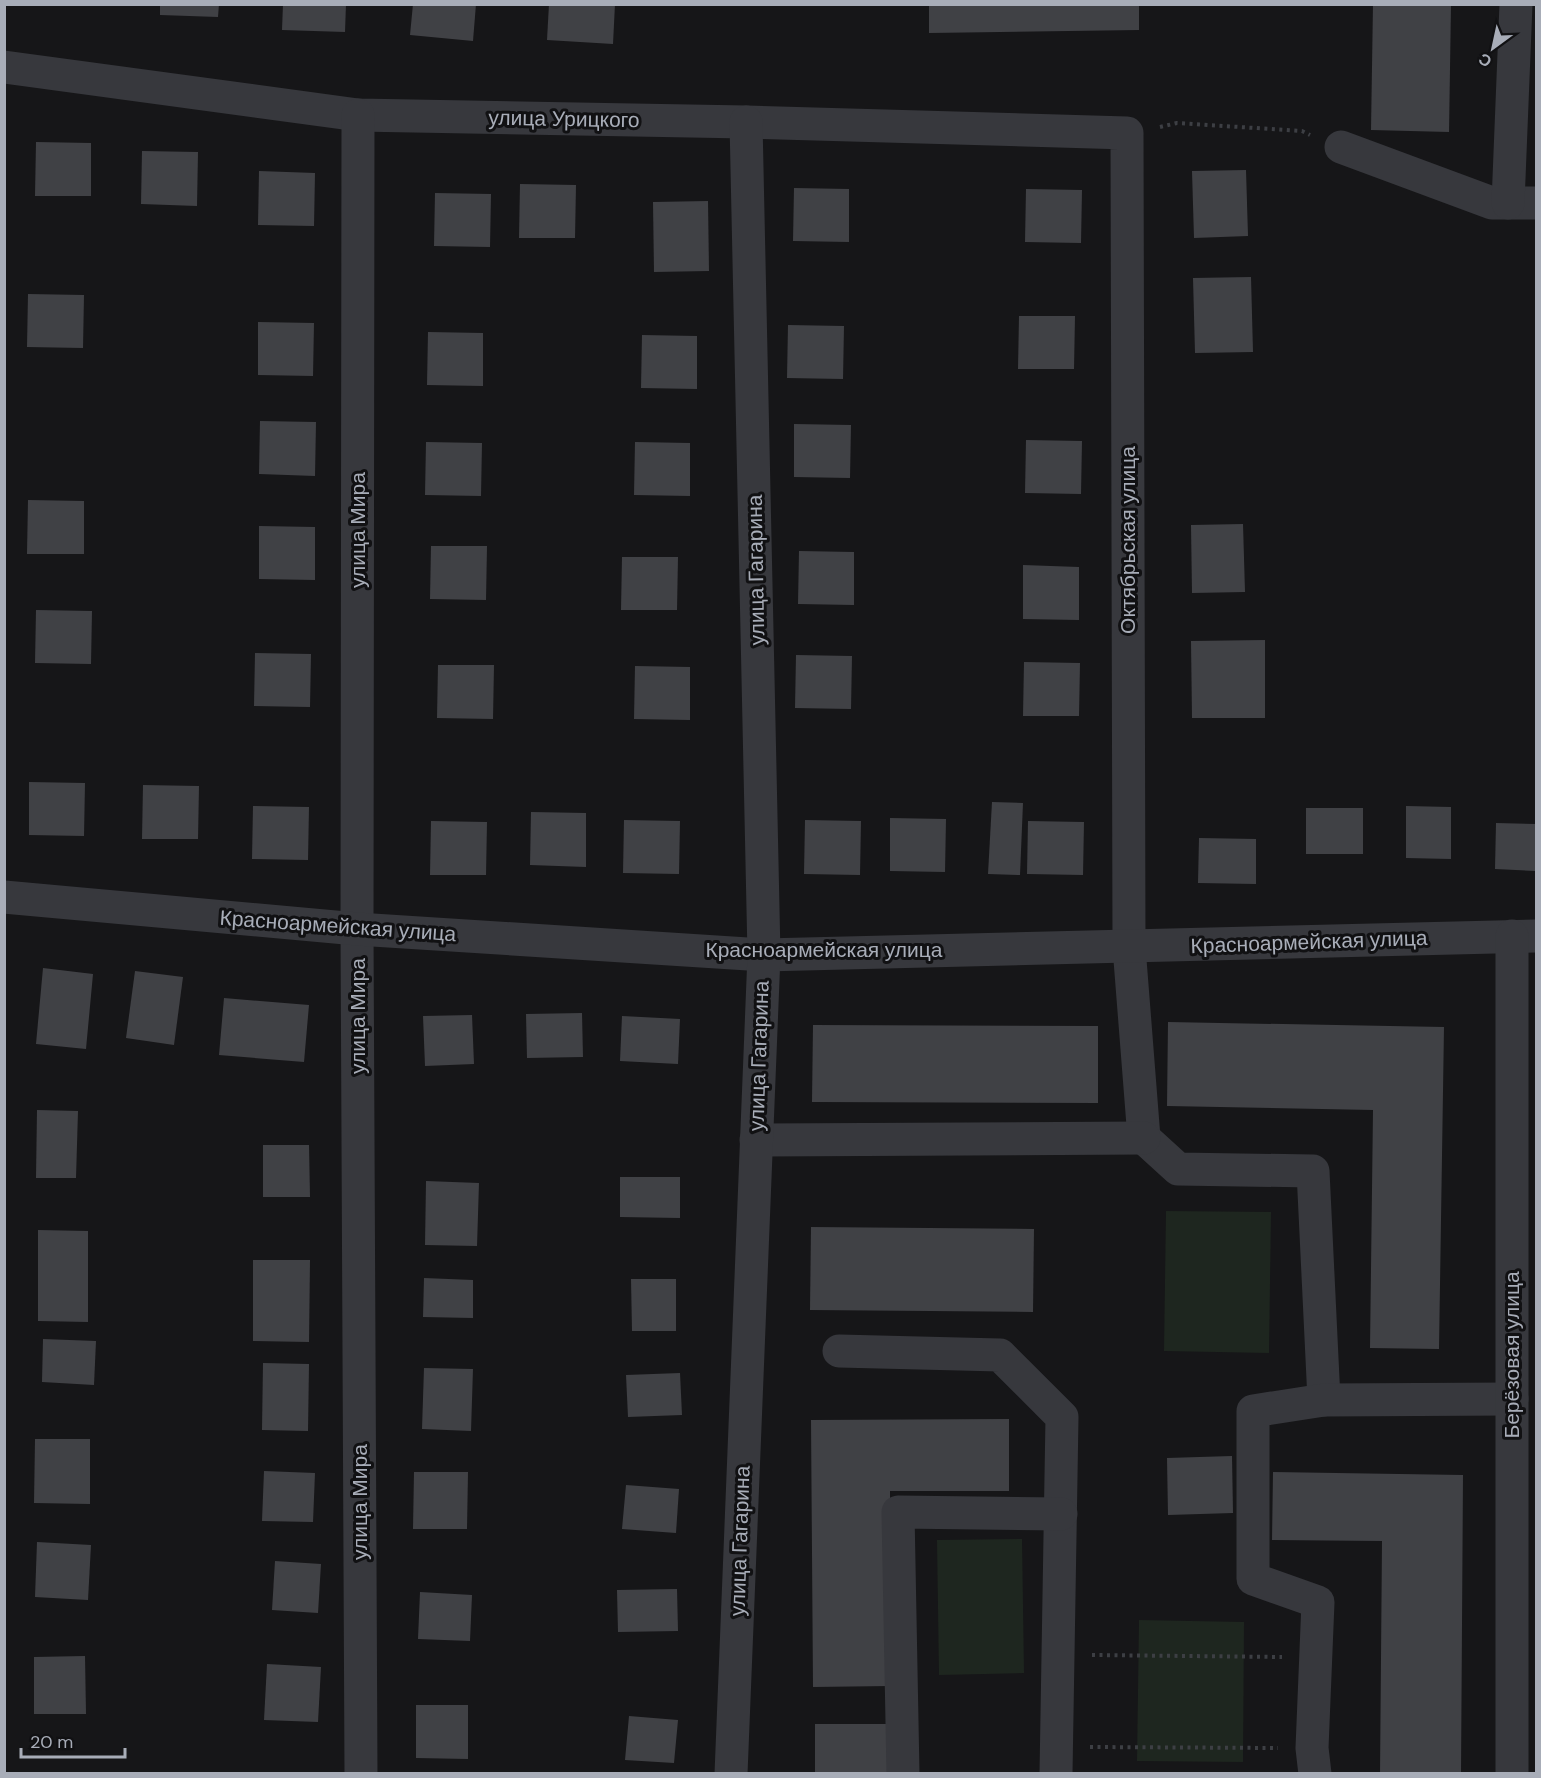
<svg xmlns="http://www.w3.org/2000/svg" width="1541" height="1778" font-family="'DM Sans',sans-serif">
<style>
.green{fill:#1e261f}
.building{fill:#404145}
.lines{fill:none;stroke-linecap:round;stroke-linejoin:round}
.path{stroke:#3d3f44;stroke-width:4;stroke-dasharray:3 4.5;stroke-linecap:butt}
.minor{stroke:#37383d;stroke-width:33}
.labels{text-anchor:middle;stroke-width:6;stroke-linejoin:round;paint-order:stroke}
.street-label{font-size:21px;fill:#a8adb8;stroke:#111113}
</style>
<rect width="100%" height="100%" fill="#161618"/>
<!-- green -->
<g class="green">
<path d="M1166,1211l105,1 -2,141 -105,-2z"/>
<path d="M1022,1539l2,134 -85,2 -2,-135z"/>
<path d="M1139,1620l105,2 -1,140 -106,-1z"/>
</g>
<!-- building -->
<g class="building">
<path d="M160,4h59l-1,13 -58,-2z"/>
<path d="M283,4h63l-1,28 -63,-2z"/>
<path d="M413,4h63l-3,37 -63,-6z"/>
<path d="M549,4h66l-2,40 -66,-4z"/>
<path d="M929,4h210v26l-210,3z"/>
<path d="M1373,4h78l-2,128 -78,-2z"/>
<path d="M36,142l55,1v53h-56z"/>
<path d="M142,151l56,1 -1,54 -56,-2z"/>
<path d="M1246,170l2,66 -54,2 -2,-67z"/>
<path d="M259,171l56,2 -1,53 -56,-1z"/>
<path d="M520,184l56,1 -1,53h-56z"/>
<path d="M794,188l55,1v53l-56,-1z"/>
<path d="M1026,189l56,1 -1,53 -56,-1z"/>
<path d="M435,193l56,1 -1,53 -56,-1z"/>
<path d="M708,201l1,70 -55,1 -1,-70z"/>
<path d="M1251,277l2,75 -58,1 -2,-75z"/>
<path d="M28,294l56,1 -1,53 -56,-1z"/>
<path d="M1019,316h56l-1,53h-56z"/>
<path d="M258,322l56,1 -1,53 -55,-1z"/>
<path d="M788,325l56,1 -1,53 -56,-1z"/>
<path d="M428,332l55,1v53l-56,-1z"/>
<path d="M642,335l55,1v53l-56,-1z"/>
<path d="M260,421l56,1 -1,54 -56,-2z"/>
<path d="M794,424l57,1 -1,53 -56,-1z"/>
<path d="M1026,440l56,1 -1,53 -56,-1z"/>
<path d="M426,442l56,1 -1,53 -56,-1z"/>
<path d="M635,442l55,1v53l-56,-1z"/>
<path d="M28,500l56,1v53h-57z"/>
<path d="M1243,524l2,68 -53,1 -1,-68z"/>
<path d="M259,526l56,1v53l-56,-1z"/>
<path d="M431,546h56l-1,54 -56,-1z"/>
<path d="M799,551l55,1v53l-56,-1z"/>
<path d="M622,557h56l-1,53h-56z"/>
<path d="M1023,565l56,2v53l-56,-1z"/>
<path d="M36,610l56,1 -1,53 -56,-1z"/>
<path d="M1265,640v78h-73l-1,-77z"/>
<path d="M255,653l56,1 -1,53 -56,-1z"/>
<path d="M796,655l56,1 -1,53 -56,-1z"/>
<path d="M1024,662l56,1 -1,53h-56z"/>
<path d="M438,665h56l-1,54 -56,-1z"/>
<path d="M635,666l55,1v53l-56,-1z"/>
<path d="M29,782l56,1 -1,53 -55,-1z"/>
<path d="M143,785l56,1 -1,53h-56z"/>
<path d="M992,802l31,1 -3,72 -32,-1z"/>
<path d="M253,806l56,1 -1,53 -56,-1z"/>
<path d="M1406,806l45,1v52l-45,-1z"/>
<rect x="1306" y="808" width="57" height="46"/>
<path d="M531,812l55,1v54l-56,-2z"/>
<path d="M890,818l56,1 -1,53 -55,-1z"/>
<path d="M624,820l56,1 -1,53 -56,-1z"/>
<path d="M805,820l56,1 -1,54 -56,-1z"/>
<path d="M431,821l56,1 -1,53h-56z"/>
<path d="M1028,821l56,1 -1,53 -56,-1z"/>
<path d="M1496,823l40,1 -1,47 -40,-2z"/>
<path d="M1199,838l57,1v45l-58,-1z"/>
<path d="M43,968l50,6 -7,75 -50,-5z"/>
<path d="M135,971l48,6 -9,68 -48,-7z"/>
<path d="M224,998l85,7 -5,57 -85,-7z"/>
<path d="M582,1013l1,44 -56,1 -1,-44z"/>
<path d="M472,1015l2,49 -49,2 -2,-50z"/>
<path d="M622,1016l58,3 -2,45 -58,-3z"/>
<path d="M1168,1022l276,5 -5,322 -69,-1 3,-238 -206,-4z"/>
<path d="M813,1025l285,1v77l-286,-1z"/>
<path d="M37,1110l41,1 -2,67h-40z"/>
<path d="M263,1145h46l1,52h-47z"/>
<path d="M620,1177h60v41l-60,-1z"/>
<path d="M426,1181l53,2 -2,63 -52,-1z"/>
<path d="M811,1227l223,2 -1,83 -223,-2z"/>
<path d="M38,1230l50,1v91l-50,-1z"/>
<path d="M253,1260h57l-1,82 -56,-1z"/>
<path d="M424,1278l49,2v38l-50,-1z"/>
<path d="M631,1279h45v52h-44z"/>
<path d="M43,1339l53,2 -2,44 -52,-3z"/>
<path d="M263,1363l46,1 -1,67 -46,-1z"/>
<path d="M424,1368l49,1 -2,62 -49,-2z"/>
<path d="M680,1373l2,42 -54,2 -2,-42z"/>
<path d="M1009,1419v72h-119l1,195 -78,1 -2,-267z"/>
<path d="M35,1439h55v65l-56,-1z"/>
<path d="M1232,1456l1,57 -65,2 -1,-57z"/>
<path d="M264,1471l51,2 -2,49 -51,-1z"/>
<path d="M414,1472h54l-1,57h-54z"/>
<path d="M1273,1472l190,3 -2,299h-81l2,-233 -110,-1z"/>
<path d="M626,1485l53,4 -3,44 -54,-4z"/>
<path d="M37,1542l54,3 -3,55 -53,-3z"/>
<path d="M275,1561l46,3 -3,49 -46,-3z"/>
<path d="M677,1589l1,42 -60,1 -1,-42z"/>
<path d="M420,1592l52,3 -2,46 -52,-2z"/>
<path d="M85,1656l1,58h-52v-57z"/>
<path d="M267,1664l54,3 -3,55 -54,-2z"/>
<path d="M416,1705h52v54l-52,-1z"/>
<path d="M629,1716l49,4 -4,43 -49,-3z"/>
<rect x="815" y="1724" width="76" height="50"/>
</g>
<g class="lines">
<!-- path -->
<g class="path">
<path d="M1160,127l17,-4 125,8 8,4"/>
<path d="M1092,1655l190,2"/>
<path d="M1090,1747l188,1"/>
</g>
<!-- minor -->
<g class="minor">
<path d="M4,67l354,48 388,7 381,11 2,814 15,191 34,31 135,2 11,229"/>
<path d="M358,115l-1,814 4,845"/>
<path d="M1341,147l151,56h44"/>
<path d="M1508,203l8,-199"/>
<path d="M4,897l353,32 407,26 772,-19"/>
<path d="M756,1140l388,-2"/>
<path d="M839,1351l161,4 62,62 -6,357"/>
<path d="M731,1774l33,-819 -18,-833"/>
<path d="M903,1774l-5,-262 163,2"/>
<path d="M1315,1774l-3,-26 6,-146 -65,-23v-168l71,-11 188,-1"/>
<path d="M1512,1774v-838"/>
</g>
</g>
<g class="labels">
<!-- street labels -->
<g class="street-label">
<text transform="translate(564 119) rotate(1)" y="7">улица Урицкого</text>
<text transform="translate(358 530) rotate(-90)" y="7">улица Мира</text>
<text transform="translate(1128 540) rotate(-90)" y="7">Октябрьская улица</text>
<text transform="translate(756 570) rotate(-91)" y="7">улица Гагарина</text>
<text transform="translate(338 926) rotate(4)" y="7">Красноармейская улица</text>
<text transform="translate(1309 942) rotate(-2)" y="7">Красноармейская улица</text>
<text x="824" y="957">Красноармейская улица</text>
<text transform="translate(358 1016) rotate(-90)" y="7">улица Мира</text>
<text transform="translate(759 1056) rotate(-88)" y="7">улица Гагарина</text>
<text transform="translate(1512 1355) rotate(-90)" y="7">Берёзовая улица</text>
<text transform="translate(360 1502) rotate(-90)" y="7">улица Мира</text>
<text transform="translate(740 1541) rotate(-88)" y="7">улица Гагарина</text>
</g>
</g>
<!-- border -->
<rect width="1541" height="1778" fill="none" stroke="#a8adb8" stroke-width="12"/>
<!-- north arrow -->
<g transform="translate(1493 48) rotate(213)" stroke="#111113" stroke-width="4.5" paint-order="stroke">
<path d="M0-4.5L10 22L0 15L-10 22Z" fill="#a8adb8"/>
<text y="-9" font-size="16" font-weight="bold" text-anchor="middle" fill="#a8adb8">С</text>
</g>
<!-- scale -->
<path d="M21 1748v9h104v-9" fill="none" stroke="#a8adb8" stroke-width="3"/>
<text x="30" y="1748" font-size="18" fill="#a8adb8" stroke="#111113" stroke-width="4.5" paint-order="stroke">20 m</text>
</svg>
